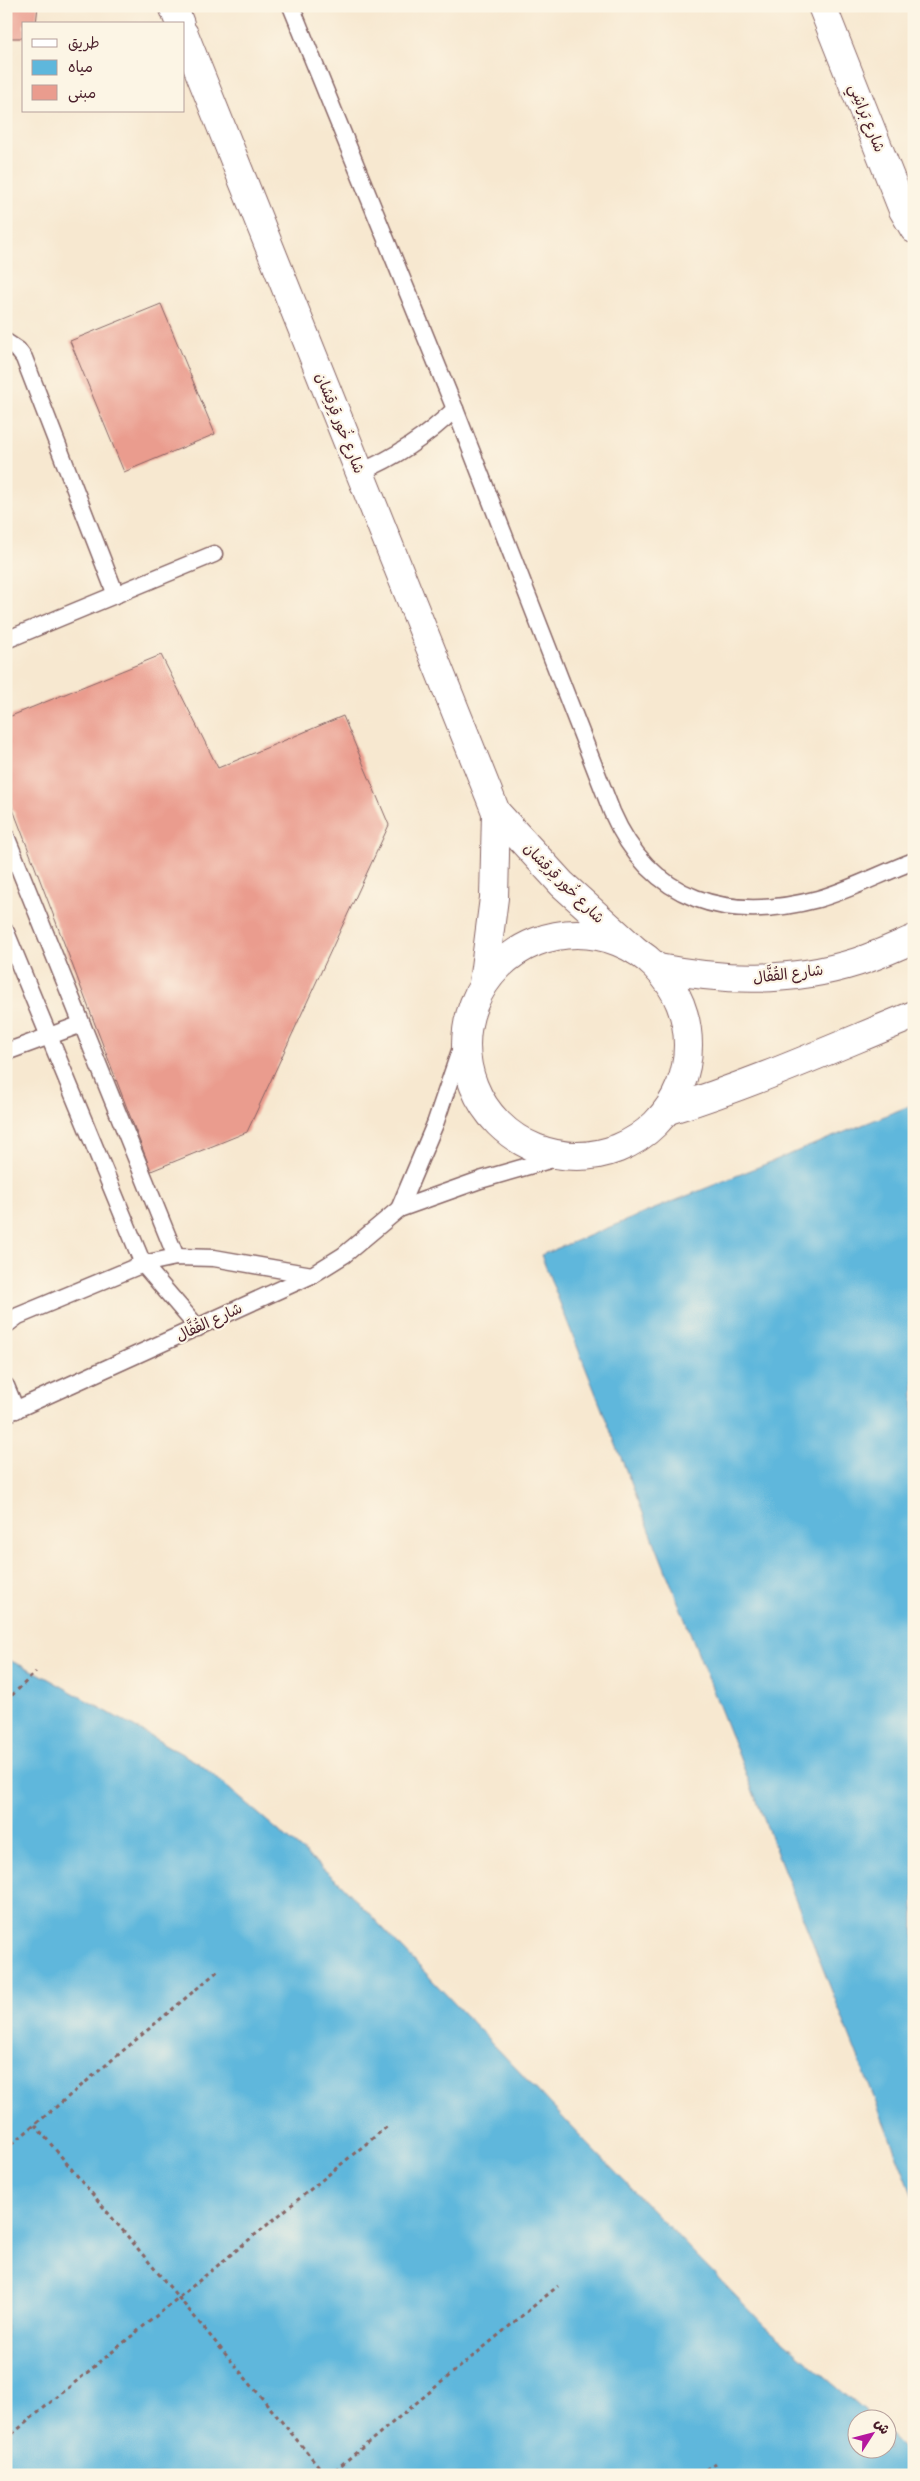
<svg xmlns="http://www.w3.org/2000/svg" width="920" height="2481" font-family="'Patrick Hand','Playpen Sans Arabic',sans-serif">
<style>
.water{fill:#5eb7dc;stroke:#546b84}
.building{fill:#ea9c8e}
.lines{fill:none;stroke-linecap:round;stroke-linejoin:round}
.service-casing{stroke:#876565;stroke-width:19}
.minor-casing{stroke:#876565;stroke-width:30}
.path{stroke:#876565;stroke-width:3;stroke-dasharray:4 4;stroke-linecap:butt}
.service{stroke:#fff;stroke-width:16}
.minor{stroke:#fff;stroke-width:28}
.labels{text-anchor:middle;stroke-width:4.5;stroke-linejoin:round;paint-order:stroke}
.street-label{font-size:15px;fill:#4a1f2b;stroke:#fcf5e5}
</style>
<rect width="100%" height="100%" fill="#fcf5e5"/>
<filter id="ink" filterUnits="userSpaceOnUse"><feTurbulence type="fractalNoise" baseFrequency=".02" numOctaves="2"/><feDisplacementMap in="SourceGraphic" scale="10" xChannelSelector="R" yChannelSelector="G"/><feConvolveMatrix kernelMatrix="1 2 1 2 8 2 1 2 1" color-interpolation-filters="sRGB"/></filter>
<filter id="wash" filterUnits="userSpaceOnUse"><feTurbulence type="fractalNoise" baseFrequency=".0096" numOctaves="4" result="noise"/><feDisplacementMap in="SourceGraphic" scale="20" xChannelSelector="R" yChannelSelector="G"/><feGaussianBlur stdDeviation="1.12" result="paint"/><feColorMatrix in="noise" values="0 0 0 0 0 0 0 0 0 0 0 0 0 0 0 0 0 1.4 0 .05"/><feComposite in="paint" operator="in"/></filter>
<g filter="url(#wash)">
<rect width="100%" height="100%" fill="#f7e8d0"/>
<!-- water -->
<g class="water">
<path d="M914,1104v1095l-373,-944z"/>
<path d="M6,1659l30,13 164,92 141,120 245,258 180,185 107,91h-15v30h30v-16l26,26v17h-908z"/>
</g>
<g id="blocks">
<!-- building -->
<g class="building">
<path d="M6,6h32l-2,18h-12v14h-18z"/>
<path d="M161,304l54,130 -91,38 -54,-131z"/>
<path d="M161,655l57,113 125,-52 46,109 -142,307 -96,39 -145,-380v-73z"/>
</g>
</g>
</g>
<g filter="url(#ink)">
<use href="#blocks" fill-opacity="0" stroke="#876565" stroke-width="1"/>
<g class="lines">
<defs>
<g id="service">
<path d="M291,6l164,403 157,403c39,90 116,111 206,87 32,-9 64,-26 96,-38"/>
<path d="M6,342l12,8 6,8 92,237"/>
<path d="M360,472c37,-15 66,-35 95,-63"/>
<path d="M6,640l208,-86"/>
<path d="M6,836l170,421"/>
<path d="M6,932l137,332 55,64"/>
<path d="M6,1052l76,-28"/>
<path d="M399,1209l36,-85 30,-88"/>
<path d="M6,1325l12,-9 125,-52 33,-7 38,1 98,17"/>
<path d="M6,1386l10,24"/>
<path d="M6,1414l306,-139 32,-20 55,-46 81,-29 83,-24"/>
</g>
<g id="minor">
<path d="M173,6l7,18"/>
<path d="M822,6l81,204 11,19"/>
<path d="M184,34l312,778 66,72 73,66"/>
<circle cx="577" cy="1045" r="111"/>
<path d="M658,968c67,13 133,15 199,-6 19,-6 38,-15 57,-23"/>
<path d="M483,983l11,-85 2,-86"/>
<path d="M669,1110c84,-26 164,-62 245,-95"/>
</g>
</defs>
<!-- service casing -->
<use href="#service" class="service-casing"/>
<!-- minor casing -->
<use href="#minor" class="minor-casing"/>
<!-- path -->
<g class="path">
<path d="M6,1701l30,-29"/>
<path d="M35,2125l291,350"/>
<path d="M6,2149l213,-179"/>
<path d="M6,2439l383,-314"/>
<path d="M329,2475l229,-189"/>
<path d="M700,2475l15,-12"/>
</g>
<!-- service -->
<use href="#service" class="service"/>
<!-- minor -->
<use href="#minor" class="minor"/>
</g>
</g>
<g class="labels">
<!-- street labels -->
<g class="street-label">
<text transform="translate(867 118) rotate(68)" y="5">شارع بَراشِي</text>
<text transform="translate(340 423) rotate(68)" y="5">شارع خُور قِرقِشان</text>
<text transform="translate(564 883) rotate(45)" y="5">شارع خُور قِرقِشان</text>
<text transform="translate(788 974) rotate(-7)" y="5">شارع القُفَّال</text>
<text transform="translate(209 1322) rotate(-25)" y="5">شارع القُفَّال</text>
</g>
</g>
<!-- margin -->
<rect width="920" height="2481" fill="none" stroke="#fcf5e5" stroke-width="25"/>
<!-- legend -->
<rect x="22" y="22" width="162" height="90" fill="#fcf5e5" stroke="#b59f9b"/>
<rect x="32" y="39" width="25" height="8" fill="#ffffff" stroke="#b59f9b"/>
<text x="68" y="48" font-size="15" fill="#4a1f2b">طريق</text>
<rect x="32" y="60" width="25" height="15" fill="#5eb7dc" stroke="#b59f9b"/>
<text x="68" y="72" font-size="15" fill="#4a1f2b">مياه</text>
<rect x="32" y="85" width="25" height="15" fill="#ea9c8e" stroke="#b59f9b"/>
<text x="68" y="98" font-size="15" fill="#4a1f2b">مبنى</text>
<!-- north arrow -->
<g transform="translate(872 2434) rotate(54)"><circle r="24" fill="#fcf5e5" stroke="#b59f9b"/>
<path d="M0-4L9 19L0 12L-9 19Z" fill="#b5179e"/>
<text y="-8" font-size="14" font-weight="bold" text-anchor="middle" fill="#4a1f2b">ش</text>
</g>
</svg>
